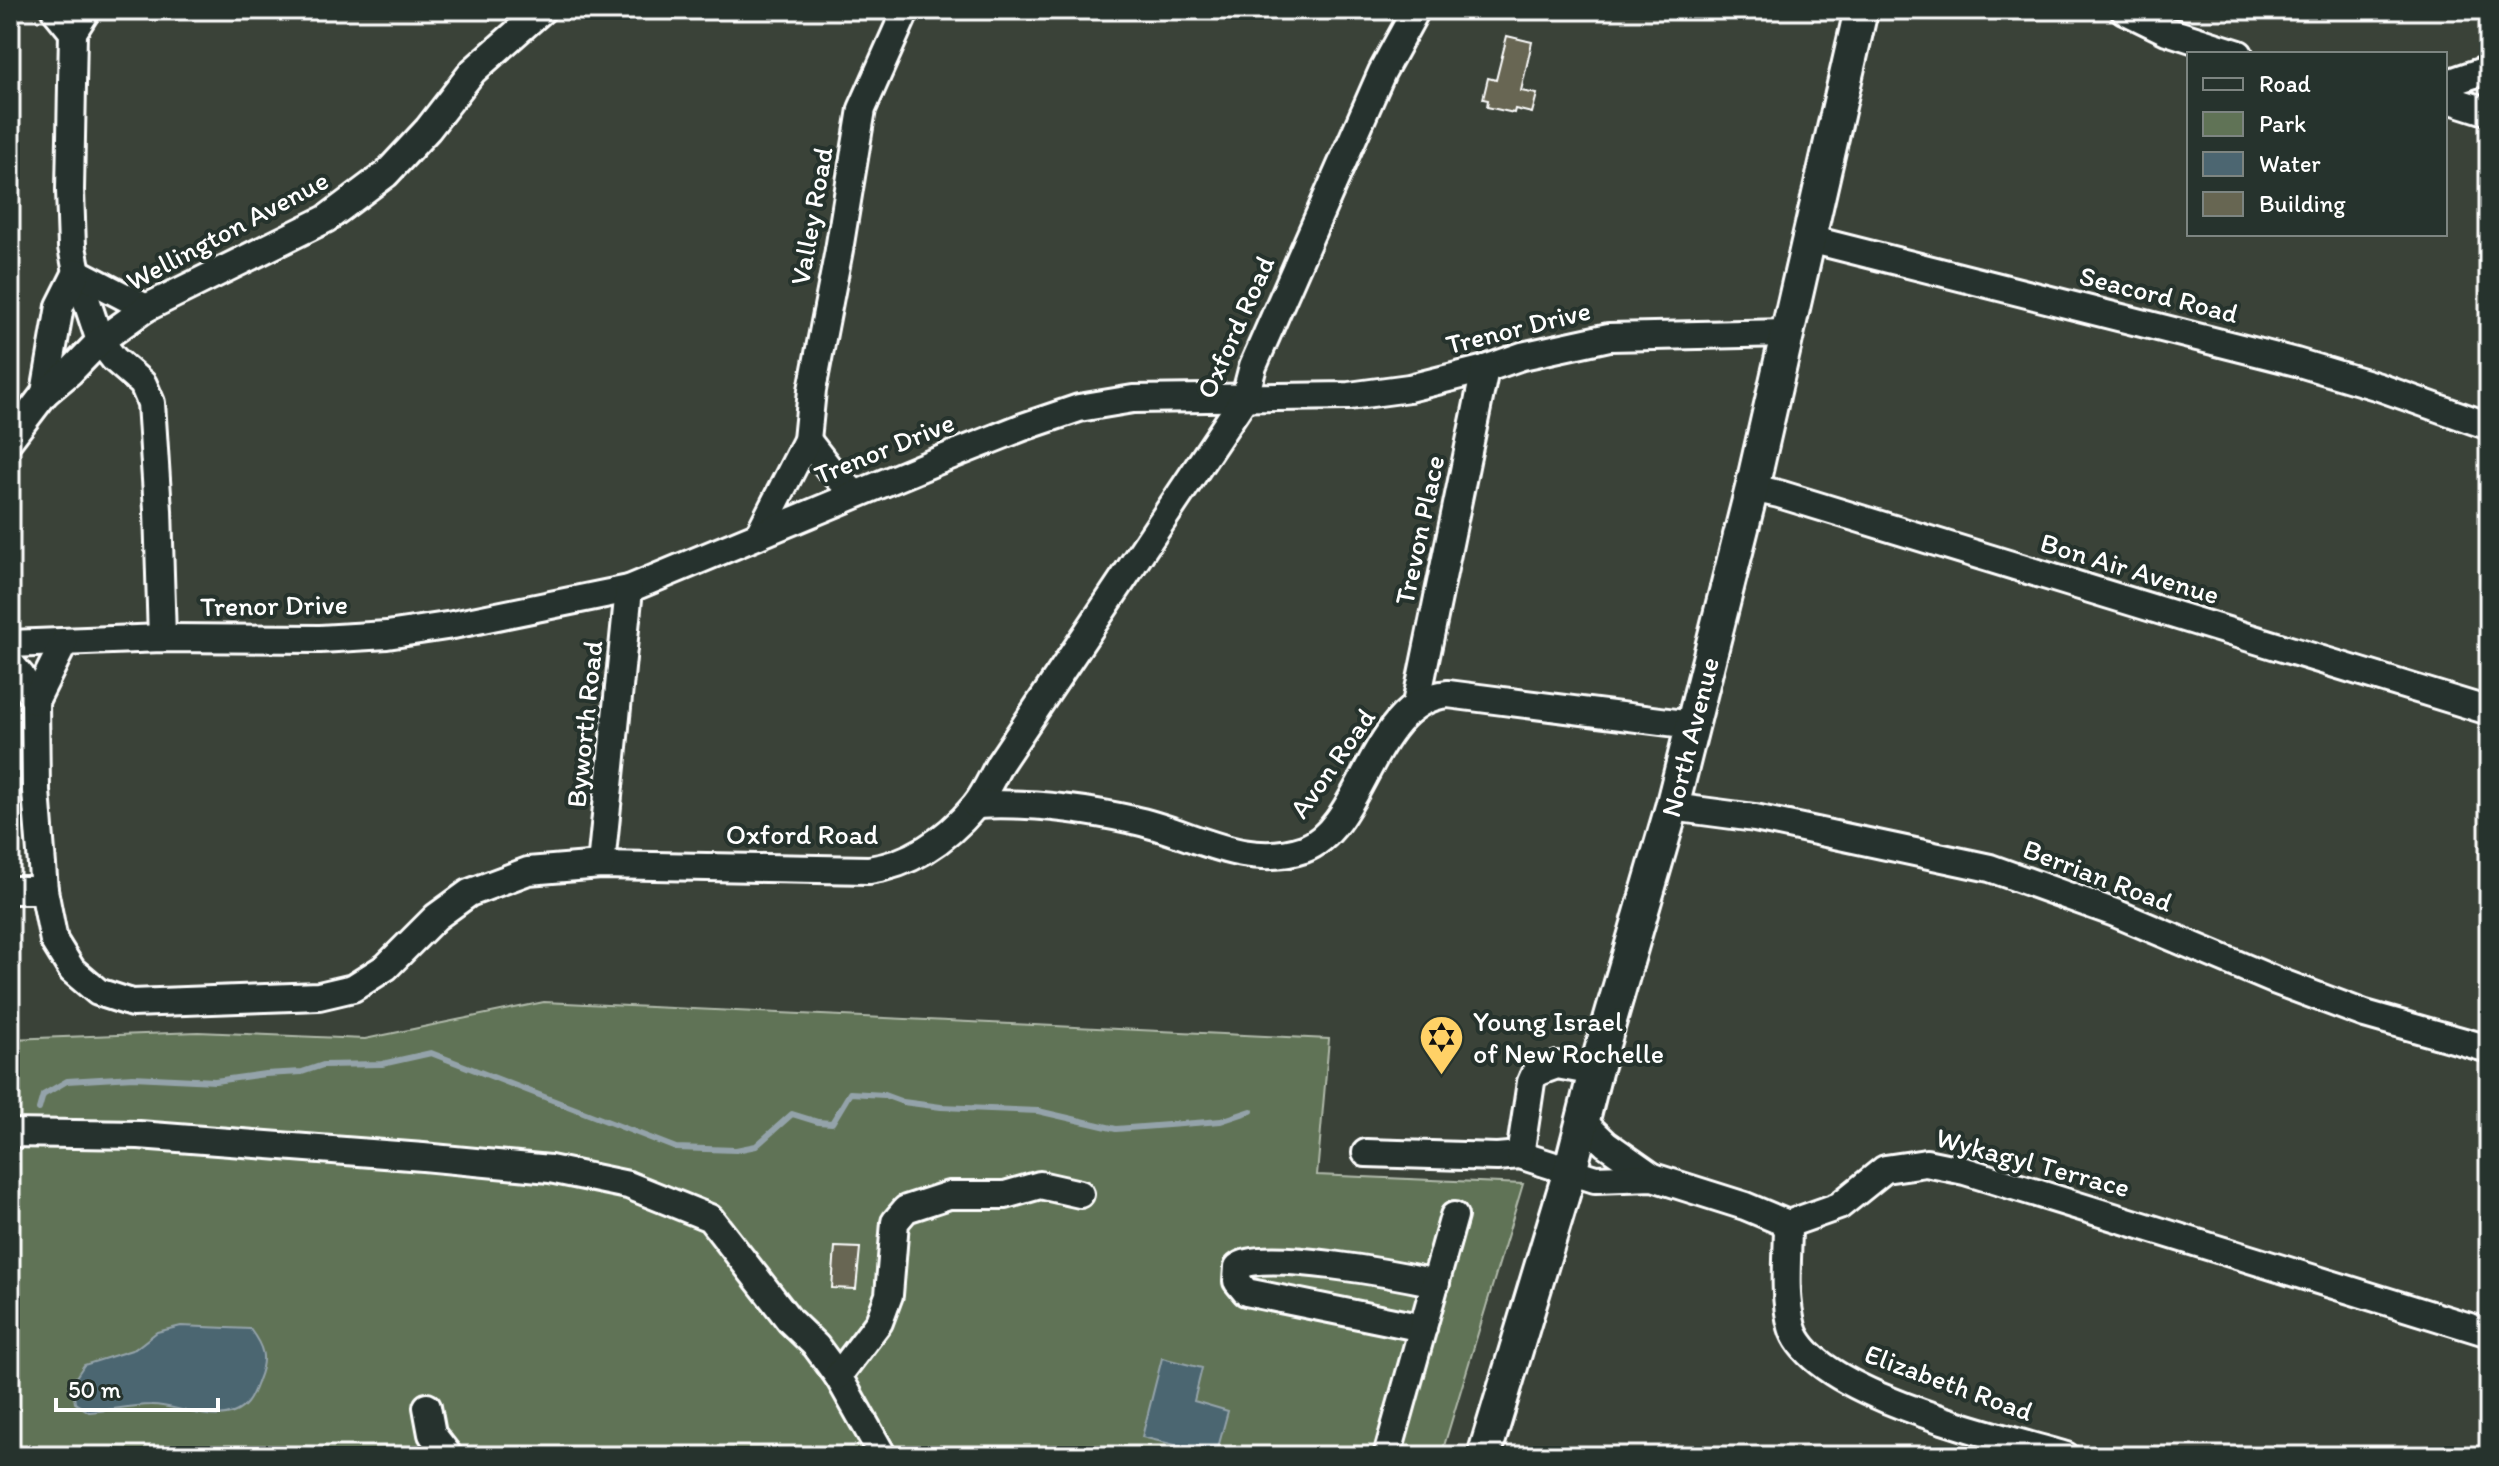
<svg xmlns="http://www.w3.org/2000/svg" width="2499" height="1466" font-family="Itim,sans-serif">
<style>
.green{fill:#607356;stroke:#b0b9aa;stroke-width:2}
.water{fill:#4c6671;stroke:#94a3aa;stroke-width:2}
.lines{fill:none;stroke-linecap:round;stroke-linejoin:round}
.stream{stroke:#94a3aa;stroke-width:6}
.building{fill:#676652;stroke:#fff;stroke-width:2}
.minor-casing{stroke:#fff;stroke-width:32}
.major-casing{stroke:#fff;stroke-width:38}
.minor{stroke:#26332d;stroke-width:26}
.major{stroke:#26332d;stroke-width:32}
.labels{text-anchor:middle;stroke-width:8;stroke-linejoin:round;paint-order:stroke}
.street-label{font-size:28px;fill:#fff;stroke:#26332d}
.poi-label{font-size:28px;fill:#fff;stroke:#26332d;text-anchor:start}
</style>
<rect width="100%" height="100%" fill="#3a4238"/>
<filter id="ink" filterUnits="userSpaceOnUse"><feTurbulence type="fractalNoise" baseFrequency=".0125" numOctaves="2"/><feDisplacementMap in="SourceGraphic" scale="16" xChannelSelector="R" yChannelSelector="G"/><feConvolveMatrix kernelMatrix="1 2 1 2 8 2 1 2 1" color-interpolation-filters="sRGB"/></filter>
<g filter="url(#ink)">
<!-- green -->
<path class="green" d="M544,1002l785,37 -12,136 206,9 -82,272h-1431v-417l188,-7 167,7z"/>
<!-- water -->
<g class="water">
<path d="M181,1326l69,3c14,19 17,29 8,51 -3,8 -6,17 -11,23 -23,28 -69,1 -96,2 -20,0 -42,6 -62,7l-14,-9 -3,-20 12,-18 51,-16 22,-17z"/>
<path d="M1162,1358l40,10 -8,33 34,10 -12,44 -74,-18z"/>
</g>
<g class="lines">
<!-- stream -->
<path class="stream" d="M39,1109l4,-14 24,-14 66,-4 82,4 50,-7 37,-2 21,-7 59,-1 49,-11 245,95 60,2 20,-4 36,-32 26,8 14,1 18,-30 34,2 19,7 38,5 97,4 78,18 105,-8 30,-10"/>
</g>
<!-- building -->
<g class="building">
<path d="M1507,36l25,6 -11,49 16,3 -5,19 -17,-4 -1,4 -27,-6 1,-7 -5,-1 5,-21 8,2z"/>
<path d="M835,1247l25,1 -4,41 -24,-1z"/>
</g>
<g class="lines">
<defs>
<g id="minor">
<path d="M55,10l18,22"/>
<path d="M87,10l-14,22 -3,158 2,57 5,25 23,69 14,18 29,25 8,19 7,107 4,128"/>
<path d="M2124,10l43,21 72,23"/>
<path d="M2445,84l44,-15"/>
<path d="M2445,98l44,14"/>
<path d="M1809,239l487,123 83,25 110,39"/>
<path d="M77,272l69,36"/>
<path d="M45,393l15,-87 17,-34"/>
<path d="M10,439l35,-46 25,-21 30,-31 46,-33 180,-89 60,-45 42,-45 45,-58 69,-61"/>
<path d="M807,440l21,27 27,27"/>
<path d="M1752,488l27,6 710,217"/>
<path d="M759,534l48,-94 5,-50 27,-140 23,-141 44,-99"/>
<path d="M10,644l152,-6 158,1 67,-4 66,-10 176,-36 303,-126 91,-36 56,-19 54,-9 216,-3 60,-8 76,-19 37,-13 87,-19 178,-4"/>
<path d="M10,663l11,13 14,25 1,90 8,99 10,51 18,29 26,22 34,11 187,-7 34,-8 33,-21 50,-50 33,-24 59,-22 73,-6 268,5c43,-6 78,-31 106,-64 10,-12 17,-29 25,-43l245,-366 8,-31 129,-294 34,-62"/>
<path d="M35,701l29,-58"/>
<path d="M1416,704l69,-335"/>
<path d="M976,805c52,-3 106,4 157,15 59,12 110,50 171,29 60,-22 67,-148 144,-155l244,31"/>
<path d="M1672,807l83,11 235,50 125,45 159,67 91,34 124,35"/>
<path d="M601,865l28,-276"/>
<path d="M10,890h34"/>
<path d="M1583,1122l23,22 47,33"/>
<path d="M10,1133l129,2 284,22 127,12 78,16 82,33 80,103 26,25 22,30 45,80"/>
<path d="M1366,1153l131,4 23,-2 75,24 58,-2 92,29 43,18 51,-18 46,-37 41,-6 39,8 524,162"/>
<path d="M1520,1155l11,-73 4,-9 22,-8 38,7"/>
<path d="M1788,1224c0,34 -5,69 4,103 18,67 212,110 274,129"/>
<path d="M1423,1328l-177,-36 -9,-11 1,-14c22,-19 166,9 198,16"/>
<path d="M838,1376l41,-54 10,-27 6,-73 11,-13 43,-14h56l35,-10 40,9"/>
<path d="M427,1407l5,27 17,22"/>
<path d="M1387,1456l67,-240"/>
</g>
<g id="major">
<path id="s1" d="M1484,1456l86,-285 25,-99 77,-265 80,-319 109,-478"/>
</g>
</defs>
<!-- minor casing -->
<use href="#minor" class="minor-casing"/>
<!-- major casing -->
<use href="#major" class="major-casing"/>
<!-- minor -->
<use href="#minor" class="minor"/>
<!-- major -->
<use href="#major" class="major"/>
</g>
</g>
<!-- icons -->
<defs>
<symbol id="synagogue-pin" viewBox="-11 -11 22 30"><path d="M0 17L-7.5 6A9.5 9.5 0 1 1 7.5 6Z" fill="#ffd166" stroke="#26332d"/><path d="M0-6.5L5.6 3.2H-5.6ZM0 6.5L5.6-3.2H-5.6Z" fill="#111"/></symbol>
</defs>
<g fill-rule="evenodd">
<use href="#synagogue-pin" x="1416" y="1012" width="51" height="69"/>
</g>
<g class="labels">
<!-- street labels -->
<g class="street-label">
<text transform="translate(811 216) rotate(-80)" y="10">Valley Road</text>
<text transform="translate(227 230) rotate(-28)" y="10">Wellington Avenue</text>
<text transform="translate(2159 294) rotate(14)" y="10">Seacord Road</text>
<text transform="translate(1235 327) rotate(-66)" y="10">Oxford Road</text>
<text transform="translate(1518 327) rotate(-14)" y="10">Trenor Drive</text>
<text transform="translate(884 448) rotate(-22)" y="10">Trenor Drive</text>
<text transform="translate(1419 530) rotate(-78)" y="10">Trevon Place</text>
<text transform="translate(2130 568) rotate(17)" y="10">Bon Air Avenue</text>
<text transform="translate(274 605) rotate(-1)" y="10">Trenor Drive</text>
<text transform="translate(584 724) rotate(-84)" y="10">Byworth Road</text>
<text dy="10" stroke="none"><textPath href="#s1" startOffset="748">North Avenue</textPath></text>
<text transform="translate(1332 763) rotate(-55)" y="10">Avon Road</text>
<text x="802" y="844">Oxford Road</text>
<text transform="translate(2098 875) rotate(21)" y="10">Berrian Road</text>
<text transform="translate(2033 1162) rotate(15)" y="10">Wykagyl Terrace</text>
<text transform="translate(1949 1382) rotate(20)" y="10">Elizabeth Road</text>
</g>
<!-- poi labels -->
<g class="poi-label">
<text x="1473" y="1031">Young Israel<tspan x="1473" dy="32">of New Rochelle</tspan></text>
</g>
</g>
<!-- margin -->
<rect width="2499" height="1466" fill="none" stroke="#26332d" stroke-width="40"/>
<rect x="20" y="20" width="2459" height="1426" fill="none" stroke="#fff" stroke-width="3" filter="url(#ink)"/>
<!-- legend -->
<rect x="2187" y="52" width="260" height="184" fill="#26332d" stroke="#7d8581" stroke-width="2"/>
<rect x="2203" y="78" width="40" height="12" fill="#26332d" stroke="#7d8581" stroke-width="2"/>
<text x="2259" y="92" font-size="24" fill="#ffffff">Road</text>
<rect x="2203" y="112" width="40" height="24" fill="#607356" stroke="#7d8581" stroke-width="2"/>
<text x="2259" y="132" font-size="24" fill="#ffffff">Park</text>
<rect x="2203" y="152" width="40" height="24" fill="#4c6671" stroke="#7d8581" stroke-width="2"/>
<text x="2259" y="172" font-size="24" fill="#ffffff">Water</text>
<rect x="2203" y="192" width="40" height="24" fill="#676652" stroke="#7d8581" stroke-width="2"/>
<text x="2259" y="212" font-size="24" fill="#ffffff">Building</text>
<!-- scale -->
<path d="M56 1398v12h162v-12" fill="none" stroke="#ffffff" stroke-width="4"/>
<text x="68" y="1398" font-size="24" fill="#ffffff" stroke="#26332d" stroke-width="6" paint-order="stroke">50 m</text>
</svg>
